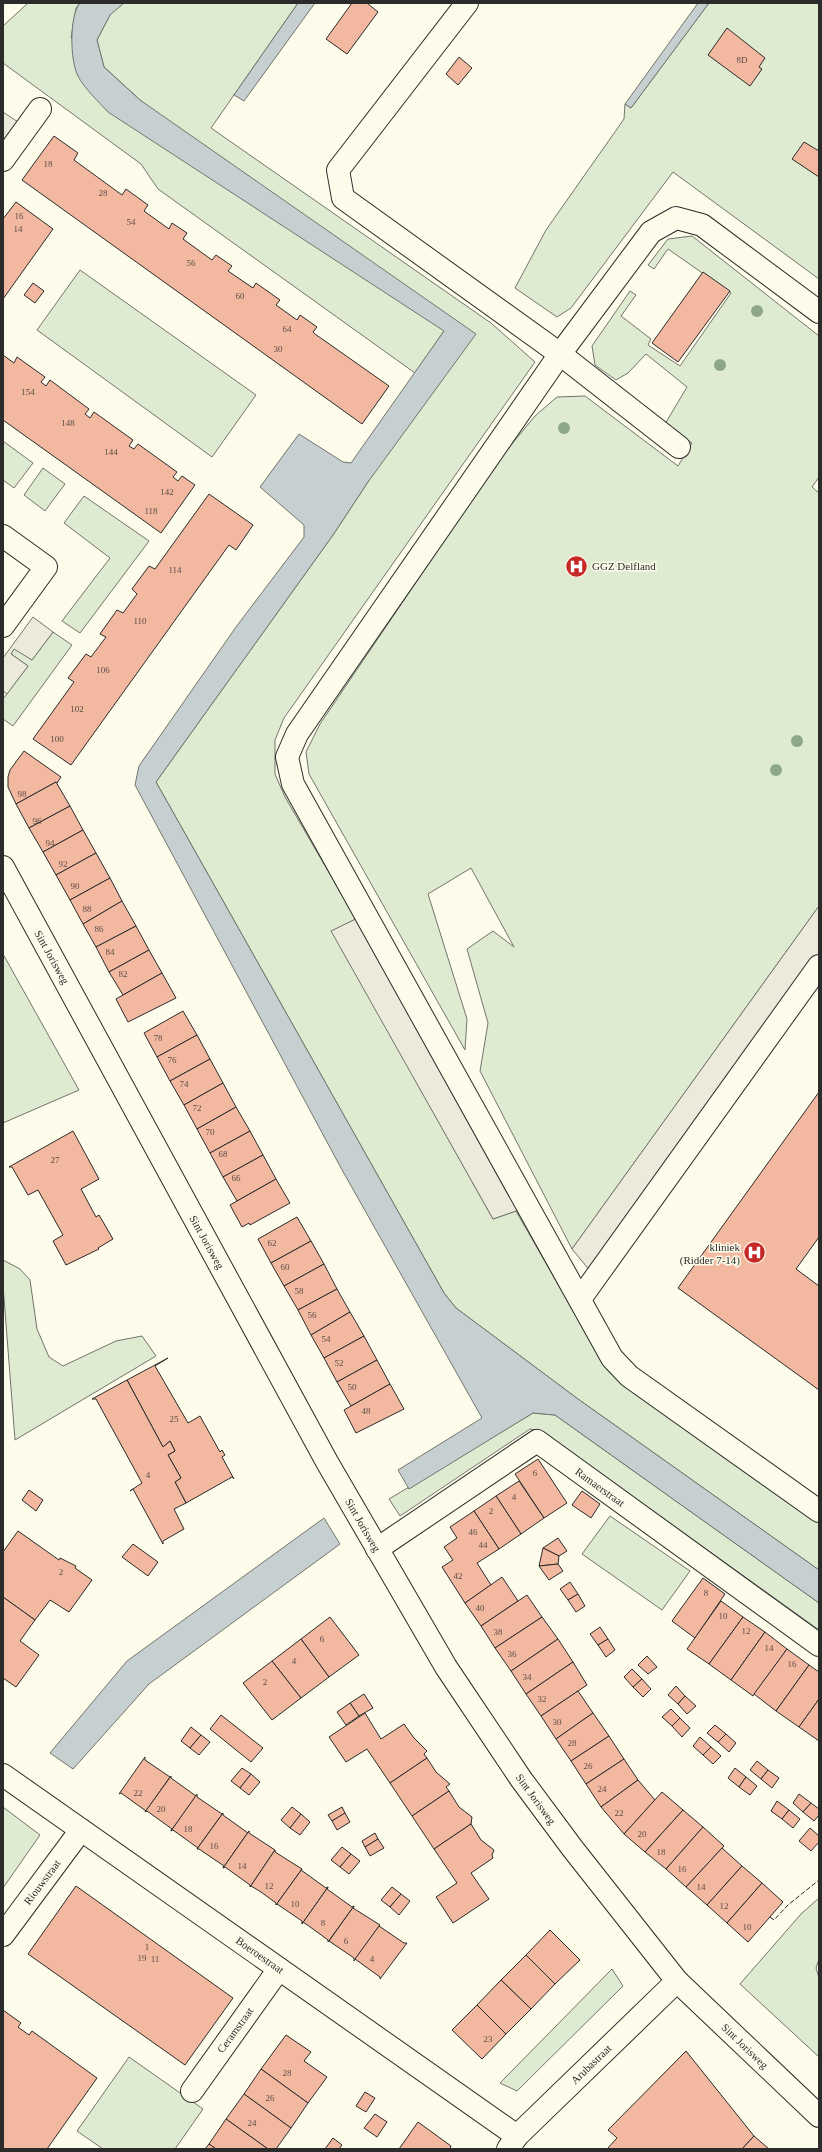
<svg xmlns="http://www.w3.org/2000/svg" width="822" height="2152" font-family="'Times New Roman',serif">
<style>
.green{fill:#deebd1;stroke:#74746e}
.parking{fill:#eceadb;stroke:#74746e}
.water{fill:#c7d0d0;stroke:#74746e}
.building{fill:#f2b8a0;stroke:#2b2b2b}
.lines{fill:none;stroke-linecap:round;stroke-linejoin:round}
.minor-casing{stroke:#2b2b2b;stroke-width:24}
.minor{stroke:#fdfbea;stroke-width:22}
.fence{stroke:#2b2b2b;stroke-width:1;stroke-dasharray:5 2;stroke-linecap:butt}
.tree{fill:#8ea78a}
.labels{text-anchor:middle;stroke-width:3;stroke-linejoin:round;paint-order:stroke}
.number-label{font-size:9px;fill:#5d4e48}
.poi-label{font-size:11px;fill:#2b2b2b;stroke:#fdfbea;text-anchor:start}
.street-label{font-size:11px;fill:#2b2b2b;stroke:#fdfbea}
</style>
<rect width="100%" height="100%" fill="#fdfbea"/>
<!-- green -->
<g class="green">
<path d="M28,3h52l-4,5 -5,30 124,112 -91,-83 -7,-27 13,-25 -26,-12h214l-87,125 280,195 44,39 -251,356 -9,22v34l10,23 71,122 -24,12 161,288 23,-8 75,131 228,178v50l-241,-171 -122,-91 -12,-15 -288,-511 177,-247 35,-53 76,-151 -29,42 -257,-184 -17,-25 -138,-101v-37z"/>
<path d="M709,3h110v276l-146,-107 -102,136 -14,9 -42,-29 31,-58 78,-111 1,-15 6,4z"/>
<path d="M692,236l127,100v141l-7,10 7,6v413l-247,343 -92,-178 8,-48 -21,-74 26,-18 21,16 -43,-79 -43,26 39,125 -2,31 -156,-276 -3,-22 14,-28 181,-267 34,-41 22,-19 28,-1 93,70 14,-23 -27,-19 22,-37 -41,-33 -18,19 -12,7 -21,-15 -3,-19 38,-55 6,4 -15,21 30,23 -3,6 32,21 51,-73 -63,-44 -14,20 -6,-4 20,-26z"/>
<path d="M80,270l176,125 -44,62 -175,-127z"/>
<path d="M3,441l30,22 -19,25 -11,-8z"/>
<path d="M43,468l22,16 -20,27 -21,-16z"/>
<path d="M84,496l65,45 -69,92 -18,-12 48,-63 -46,-35z"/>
<path d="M53,632l19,13 -59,81 -10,-7v-20l25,-33 -17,-12 3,-6 18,12z"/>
<path d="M3,954l76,136 -76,33z"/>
<path d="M3,1260l17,9 10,11 7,49 12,28 14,9 53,-25 26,-5 14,20 -141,84 -12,-155z"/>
<path d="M533,1413l22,2 264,188v27l-276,-198 -13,-3 -130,87 -11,-17z"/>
<path d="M610,1516l80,55 -28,39 -80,-56z"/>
<path d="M3,1807l37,28 -37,53z"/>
<path d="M819,1898v61l-3,9 3,10v79l-79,-73 61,-70z"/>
<path d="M612,1969l11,17 -106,105 -17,-8z"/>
<path d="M129,2057l74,52 -28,40h-72l-26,-18z"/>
</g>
<!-- parking -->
<g class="parking">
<path d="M3,112l15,10 -15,20z"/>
<path d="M33,617l20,15 -21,28 -18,-11 -3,5 17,12 -21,28 -4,-3v-33z"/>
<path d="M819,906v60l-223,312 -24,-29z"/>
<path d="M366,914l162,290 -12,7 -23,8 -162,-288z"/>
</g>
<!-- water -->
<g class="water">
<path d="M80,3h44l-14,12 -13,25 7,27 36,33 336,234 -108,148 -35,53 -177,247 288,511 12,15 122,91 241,171v33l-264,-188 -22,-2 -124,76 -11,-19 84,-52 -141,-250 -206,-383 4,-19 97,-139 68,-90v-12l-44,-38 39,-53 44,28 8,1 93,-132 -336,-219c-9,-10 -25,-25 -30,-36 -8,-15 -9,-60 2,-73z"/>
<path d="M298,3h17l-71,98 -10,-6z"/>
<path d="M698,3h11l-78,105 -6,-4z"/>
<path d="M324,1518l16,26 -191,140 -76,85 -23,-16 77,-92z"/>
</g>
<!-- building -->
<g class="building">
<path d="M352,3h15l11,9 -31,42 -21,-15z"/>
<path d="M727,28l38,30 -6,9 3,2 -12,17 -42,-31z"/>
<path d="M459,57l13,11 -14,17 -12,-11z"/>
<path d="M54,136l24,17 -4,7 48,35 4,-6 22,16 -4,6 25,18 3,-6 15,10 -4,6 29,21 4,-5 16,11 -4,5 25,17 3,-5 24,17 -4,5 21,15 3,-5 17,12 -4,5 2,2 74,52 -27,38 -340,-244z"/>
<path d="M804,142l15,9v26l-27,-18z"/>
<path d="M16,202l37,27 -50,70v-80z"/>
<path d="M703,272l27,19 -52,71 -26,-19z"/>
<path d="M33,283l11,8 -9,12 -11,-8z"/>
<path d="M3,355l11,8 3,-6 28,20 -4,5 5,4 4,-6 39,29 -4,5 5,4 4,-6 39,28 -4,6 5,3 4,-5 39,28 -4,5 5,4 4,-5 13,9 -34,48 -158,-113z"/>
<path d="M209,494l44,31 -17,25 -7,-5 -158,220 -38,-26 41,-57 -6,-4 18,-24 5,3 15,-20 -6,-3 17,-24 6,3 14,-19 -5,-5 17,-23 6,3z"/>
<path d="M24,751l37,26 -4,6 -1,-1 -40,22 -8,-17v-10l2,-7z"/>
<path d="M56,782l14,24 -41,22 -13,-24z"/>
<path d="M70,806l13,24 -40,22 -14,-24z"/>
<path d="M83,830l13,23 -40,22 -13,-23z"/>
<path d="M96,853l14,25 -40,22 -14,-25z"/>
<path d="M110,878l12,23 -39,23 -13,-24z"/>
<path d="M122,901l14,25 -40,21 -13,-23z"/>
<path d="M136,926l13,24 -40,22 -13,-25z"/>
<path d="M149,950l13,23 -39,22 -14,-23z"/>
<path d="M162,973l14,25 -48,24 -12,-23z"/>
<path d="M183,1011l14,24 -40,22 -13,-24z"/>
<path d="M197,1035l13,24 -40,22 -13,-24z"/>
<path d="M210,1059l13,24 -39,22 -14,-24z"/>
<path d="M223,1083l13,24 -39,22 -13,-24z"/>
<path d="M819,1092v145l-23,32 23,17v104l-141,-102z"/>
<path d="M236,1107l14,24 -40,22 -13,-24z"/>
<path d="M73,1131l26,48 -18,10 15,28 3,-2 14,24 -15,9 1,1 -33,16 -13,-24 10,-6 -25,-45 -10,5 -16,-28h-3z"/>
<path d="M250,1131l13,24 -40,22 -13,-24z"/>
<path d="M263,1155l13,24 -39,22 -14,-24z"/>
<path d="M276,1179l14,24 -40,22 -1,-2 -7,4 -12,-22z"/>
<path d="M297,1217l14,24 -40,22 -13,-24z"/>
<path d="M311,1241l13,23 -40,22 -13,-23z"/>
<path d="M324,1264l13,25 -39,21 -14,-24z"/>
<path d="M337,1289l13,23 -39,23 -13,-25z"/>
<path d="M350,1312l14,24 -40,22 -13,-23z"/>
<path d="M364,1336l13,24 -40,22 -13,-24z"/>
<path d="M168,1358l-13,8 33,57 12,-7 20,36 2,-2 3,5 -3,2 12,22 -2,-2 -46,26 -11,-21 6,-4 -13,-23 7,-4 -5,-10 -7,6 -36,-67z"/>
<path d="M377,1360l13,24 -39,22 -14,-24z"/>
<path d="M127,1380l36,67 7,-6 5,10 -7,4 13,23 -6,4 11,21 -12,6 10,20 -21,12v3l-30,-55 -3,2 12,-8 -46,-84h-4z"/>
<path d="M390,1384l14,25 -48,24 -12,-23z"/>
<path d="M538,1459l29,44 -23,15 -29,-44z"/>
<path d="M519,1481l25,37 -23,16 -25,-38z"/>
<path d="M29,1490l14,10 -7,11 -14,-11z"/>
<path d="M582,1491l18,13 -9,14 -19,-13z"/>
<path d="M496,1496l25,38 -22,15 -25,-38z"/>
<path d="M474,1511l25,38 -22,14 14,22 -26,18 -23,-36 11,-7 -9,-13 13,-9 -7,-11z"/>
<path d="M18,1531l41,29 1,-2 16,8 -1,2 17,12 -23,32 -19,-12 -15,20 -32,-23v-45z"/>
<path d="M558,1538l9,13 -8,5 -16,-8z"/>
<path d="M133,1544l25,18 -10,14 -26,-19z"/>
<path d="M543,1548l16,8 -1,8 -19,2z"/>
<path d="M558,1564l5,7 -14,9 -10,-14z"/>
<path d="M502,1577l16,24 -37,25 -16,-23z"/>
<path d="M703,1578l22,16 -30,44 -23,-17z"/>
<path d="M570,1582l8,12 -10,6 -8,-11z"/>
<path d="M578,1594l7,12 -9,6 -8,-12z"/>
<path d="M527,1595l15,22 -47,31 -14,-22z"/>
<path d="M3,1597l32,23 -15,21 19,14 -23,32 -13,-9z"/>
<path d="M721,1601l22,16 -34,47 -22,-15z"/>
<path d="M330,1617l29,38 -30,22 -28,-38z"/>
<path d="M542,1617l16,22 -47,32 -16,-23z"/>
<path d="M743,1617l22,15 -34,48 -22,-16z"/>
<path d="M600,1627l8,12 -10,6 -8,-11z"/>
<path d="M765,1632l22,17 -34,47 -22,-16z"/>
<path d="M301,1639l28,38 -28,21 -29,-37z"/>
<path d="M558,1639l15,23 -47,32 -15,-23z"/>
<path d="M608,1639l7,11 -9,7 -8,-12z"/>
<path d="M787,1649l22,16 -33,46 -22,-17z"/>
<path d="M647,1656l10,11 -9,7 -10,-9z"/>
<path d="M272,1661l29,37 -29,22 -29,-37z"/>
<path d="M573,1662l14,23 -46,31 -15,-22z"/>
<path d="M809,1665l10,7v27l-20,28 -23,-16z"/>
<path d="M632,1669l10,10 -9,8 -9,-10z"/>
<path d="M642,1679l9,10 -8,8 -10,-10z"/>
<path d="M676,1686l9,10 -7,8 -10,-9z"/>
<path d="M578,1691l15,22 -37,26 -15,-23z"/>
<path d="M364,1694l9,14 -14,8 -9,-13z"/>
<path d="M685,1696l11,10 -9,8 -9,-10z"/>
<path d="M819,1699v42l-20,-14z"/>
<path d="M350,1703l9,13 -13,9 -9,-13z"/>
<path d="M671,1709l9,9 -8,8 -10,-9z"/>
<path d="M365,1713l16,26 23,-15 10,14 13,13 -3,3 3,4 -37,25 -23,-34 -21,13 -17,-25z"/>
<path d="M593,1713l16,23 -38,25 -15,-22z"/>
<path d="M221,1715l42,33 -12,14 -41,-33z"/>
<path d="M680,1718l10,10 -8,9 -10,-11z"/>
<path d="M715,1725l11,9 -8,8 -11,-9z"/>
<path d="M191,1727l10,8 -11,13 -9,-7z"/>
<path d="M726,1734l10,9 -7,9 -11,-10z"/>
<path d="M201,1735l9,7 -11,13 -9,-7z"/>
<path d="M609,1736l15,23 -38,25 -15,-23z"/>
<path d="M700,1737l11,10 -8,8 -10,-9z"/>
<path d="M711,1747l10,9 -8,8 -10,-9z"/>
<path d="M145,1757v3l25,17 -24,34 -25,-18 -2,1z"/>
<path d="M427,1758l9,14 14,12 -4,3 3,4 -37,25 -22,-33z"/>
<path d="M624,1759l14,21 -37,27 -15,-23z"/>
<path d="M757,1761l11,9 -7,9 -11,-9z"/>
<path d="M242,1768l9,6 -11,14 -9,-7z"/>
<path d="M735,1768l11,9 -7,10 -11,-9z"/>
<path d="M768,1770l11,8 -7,10 -11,-9z"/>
<path d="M251,1774l9,8 -11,13 -9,-7z"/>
<path d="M171,1776v2l25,18 -25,35 1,-2 -25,-18 -2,1z"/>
<path d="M746,1777l11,9 -7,9 -11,-8z"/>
<path d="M638,1780l17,20 -31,34 -23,-27z"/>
<path d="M449,1791l10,16 13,10 -1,7 -37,25 -22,-33z"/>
<path d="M662,1792l21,18 -38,42 -21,-18z"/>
<path d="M197,1794v3l25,17 1,-1 -26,36 1,-1 -25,-18 -2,1z"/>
<path d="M799,1794l12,9 -8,9 -10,-9z"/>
<path d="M777,1801l12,9 -7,9 -11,-8z"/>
<path d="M811,1803l8,6v6l-5,6 -11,-9z"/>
<path d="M292,1807l9,7 -11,14 -9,-8z"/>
<path d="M342,1807l3,6 -13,8 -4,-6z"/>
<path d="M683,1810l20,17 -37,42 -21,-17z"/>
<path d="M789,1810l11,9 -7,9 -11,-9z"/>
<path d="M223,1813v2l25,18 1,-2 -26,37 1,-2 -25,-17h-2z"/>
<path d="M345,1813l5,9 -13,8 -5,-9z"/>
<path d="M301,1814l9,8 -10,13 -10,-7z"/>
<path d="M471,1824l10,16 13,10 -2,5 1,3 -22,15 18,26 -36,24 -17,-26 21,-14 -23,-34z"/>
<path d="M703,1827l21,19 -38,41 -20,-18z"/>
<path d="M810,1828l9,8v6l-8,9 -12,-10z"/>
<path d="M249,1831v2l26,17 -25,37v-2l-25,-18 -2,1z"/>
<path d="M375,1833l3,6 -13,8 -3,-6z"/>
<path d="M378,1839l6,9 -14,8 -5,-9z"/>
<path d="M342,1847l9,7 -11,13 -9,-7z"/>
<path d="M722,1848l20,18 -35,39 -21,-18z"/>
<path d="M275,1850v2l27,17 -26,36v-2l-15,-11 -10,-6 -1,1z"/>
<path d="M351,1854l9,7 -11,13 -9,-7z"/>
<path d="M742,1866l20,17 -35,40 -20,-18z"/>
<path d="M302,1869l-1,1 25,18 2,-1 -26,37v-3l-25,-17 -1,1z"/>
<path d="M762,1883l21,19 -35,40 -21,-19z"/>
<path d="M76,1886l157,112 -48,67 -157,-111z"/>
<path d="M328,1887l-1,2 25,18 2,-1 -26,36v-2l-15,-11 -10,-7 -1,2z"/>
<path d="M392,1887l9,7 -11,13 -9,-7z"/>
<path d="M401,1894l9,7 -11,14 -9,-8z"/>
<path d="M354,1906l-1,2 27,17 -26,36v-3l-25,-17z"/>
<path d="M379,1926l25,17h3l-27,36v-2l-25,-18z"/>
<path d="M550,1930l30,30 -25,24 -29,-29z"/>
<path d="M526,1955l29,29 -24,25 -30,-29z"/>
<path d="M501,1980l30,29 -25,25 -29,-29z"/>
<path d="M477,2005l29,29 -24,25 -30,-29z"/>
<path d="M3,2010l18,13 -3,4 11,8 3,-4 65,47 -50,71h-44z"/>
<path d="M286,2035l25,17 -7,9 23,16 -19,26 -47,-34z"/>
<path d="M686,2051l68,85 -12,13h-135l10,-11 -9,-8z"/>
<path d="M261,2069l47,34 -17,25 -47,-34z"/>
<path d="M365,2092l10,6 -9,14 -10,-6z"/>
<path d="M244,2094l47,34 -15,21h-8l-42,-30z"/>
<path d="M375,2114l12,8 -10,15 -13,-9z"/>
<path d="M226,2119l42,30h-52l-7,-5z"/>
<path d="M418,2122l33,24 -1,3h-51z"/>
<path d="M754,2136l15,13h-27z"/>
<path d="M333,2138l9,7 -3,4h-14z"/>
<path d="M209,2144l7,5h-11z"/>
</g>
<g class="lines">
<defs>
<g id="minor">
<path d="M467,3l-129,167 5,28 217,156 119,93"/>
<path d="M3,160l37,-51"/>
<path d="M819,312l-117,-87 -26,-7 -25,14 -91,122 -263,380 -10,23 6,27 319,574 17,18 190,135"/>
<path d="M3,536l43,31 -43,59"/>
<path d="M3,867l324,595 119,205 75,112 52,70 104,132 142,135"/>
<path d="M580,1299l239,-333"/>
<path d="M377,1549l160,-108 282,204"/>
<path d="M3,1775l514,361"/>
<path d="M3,1935l78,-105"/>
<path d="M192,2091l87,-122"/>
<path d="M508,2149l9,-13 160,-155"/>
</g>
</defs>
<!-- minor casing -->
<use href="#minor" class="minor-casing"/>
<!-- minor -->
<use href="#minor" class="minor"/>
<!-- fence -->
<path class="fence" d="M770,1917l4,3 14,-15 31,-25"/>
</g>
<!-- trees -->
<g class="tree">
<circle cx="757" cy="311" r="6"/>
<circle cx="720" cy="365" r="6"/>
<circle cx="564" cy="428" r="6"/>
<circle cx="797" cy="741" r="6"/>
<circle cx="776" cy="770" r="6"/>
</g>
<!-- icons -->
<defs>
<symbol id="hospital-disc" viewBox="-11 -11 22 22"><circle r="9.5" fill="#c62828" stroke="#fdfbea"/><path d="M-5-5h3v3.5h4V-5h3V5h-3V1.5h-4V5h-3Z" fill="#fff"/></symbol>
</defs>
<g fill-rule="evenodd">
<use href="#hospital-disc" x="564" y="554" width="25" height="25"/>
<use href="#hospital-disc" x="742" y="1240" width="25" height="25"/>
</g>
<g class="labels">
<!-- number labels -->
<g class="number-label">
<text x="742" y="63">8D</text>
<text x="48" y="167">18</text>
<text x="103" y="196">28</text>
<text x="19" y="219">16</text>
<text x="131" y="225">54</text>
<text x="18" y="232">14</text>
<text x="191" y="266">56</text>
<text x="240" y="299">60</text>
<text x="287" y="332">64</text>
<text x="278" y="352">30</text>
<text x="28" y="395">154</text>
<text x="68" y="426">148</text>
<text x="111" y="455">144</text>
<text x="167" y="495">142</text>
<text x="151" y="514">118</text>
<text x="175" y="573">114</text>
<text x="140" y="624">110</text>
<text x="103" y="673">106</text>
<text x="77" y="712">102</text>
<text x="57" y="742">100</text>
<text x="22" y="797">98</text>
<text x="37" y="824">96</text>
<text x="50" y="846">94</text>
<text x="63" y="867">92</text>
<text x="75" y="889">90</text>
<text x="87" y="912">88</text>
<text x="99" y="932">86</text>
<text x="110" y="955">84</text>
<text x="123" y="977">82</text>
<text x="158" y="1041">78</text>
<text x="172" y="1063">76</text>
<text x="184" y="1087">74</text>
<text x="197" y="1111">72</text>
<text x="210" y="1135">70</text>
<text x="223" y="1157">68</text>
<text x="55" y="1163">27</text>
<text x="236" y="1181">66</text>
<text x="272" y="1246">62</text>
<text x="285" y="1270">60</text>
<text x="299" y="1294">58</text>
<text x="312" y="1318">56</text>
<text x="326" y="1342">54</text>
<text x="339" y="1366">52</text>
<text x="352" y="1390">50</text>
<text x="366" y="1414">48</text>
<text x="174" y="1422">25</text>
<text x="535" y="1476">6</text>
<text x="148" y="1478">4</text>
<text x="514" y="1500">4</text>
<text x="491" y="1514">2</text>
<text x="473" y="1535">46</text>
<text x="483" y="1548">44</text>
<text x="61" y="1575">2</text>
<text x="458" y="1579">42</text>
<text x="706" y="1596">8</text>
<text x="480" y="1611">40</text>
<text x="723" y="1619">10</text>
<text x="746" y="1634">12</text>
<text x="498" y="1635">38</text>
<text x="322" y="1642">6</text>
<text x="769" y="1651">14</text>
<text x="512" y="1657">36</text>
<text x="294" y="1664">4</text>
<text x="792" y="1667">16</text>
<text x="527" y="1680">34</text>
<text x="265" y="1685">2</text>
<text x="542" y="1702">32</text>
<text x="557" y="1725">30</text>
<text x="572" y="1746">28</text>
<text x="588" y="1769">26</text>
<text x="602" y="1792">24</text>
<text x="138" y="1796">22</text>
<text x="161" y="1812">20</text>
<text x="619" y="1816">22</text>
<text x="188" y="1832">18</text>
<text x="642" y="1837">20</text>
<text x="214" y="1849">16</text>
<text x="661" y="1855">18</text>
<text x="242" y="1869">14</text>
<text x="682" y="1872">16</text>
<text x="269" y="1889">12</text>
<text x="701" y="1890">14</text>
<text x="295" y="1907">10</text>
<text x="724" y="1909">12</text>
<text x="323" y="1926">8</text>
<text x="747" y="1930">10</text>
<text x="346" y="1944">6</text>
<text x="147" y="1950">1</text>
<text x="142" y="1961">19</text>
<text x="155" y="1962">11</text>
<text x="372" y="1962">4</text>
<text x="488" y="2042">23</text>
<text x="287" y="2076">28</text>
<text x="270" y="2101">26</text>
<text x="252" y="2126">24</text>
</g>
<!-- poi labels -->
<g class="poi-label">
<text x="592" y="570">GGZ Delfland</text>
<text x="740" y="1251" text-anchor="end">kliniek<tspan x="740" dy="13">(Ridder 7-14)</tspan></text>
</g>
<!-- street labels -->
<g class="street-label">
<text transform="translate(52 957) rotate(61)" y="4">Sint Jorisweg</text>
<text transform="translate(207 1242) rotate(61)" y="4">Sint Jorisweg</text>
<text transform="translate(600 1487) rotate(36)" y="4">Ramaerstraat</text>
<text transform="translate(363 1525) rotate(60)" y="4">Sint Jorisweg</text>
<text transform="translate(536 1799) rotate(54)" y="4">Sint Jorisweg</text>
<text transform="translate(42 1882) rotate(-53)" y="4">Riouwstraat</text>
<text transform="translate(260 1955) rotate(35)" y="4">Boeroestraat</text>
<text transform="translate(235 2030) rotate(-54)" y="4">Ceramstraat</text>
<text transform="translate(745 2046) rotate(44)" y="4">Sint Jorisweg</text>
<text transform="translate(591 2064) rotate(-44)" y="4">Arubastraat</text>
</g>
</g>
<!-- border -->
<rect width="822" height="2152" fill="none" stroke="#2b2b2b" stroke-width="8"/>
</svg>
